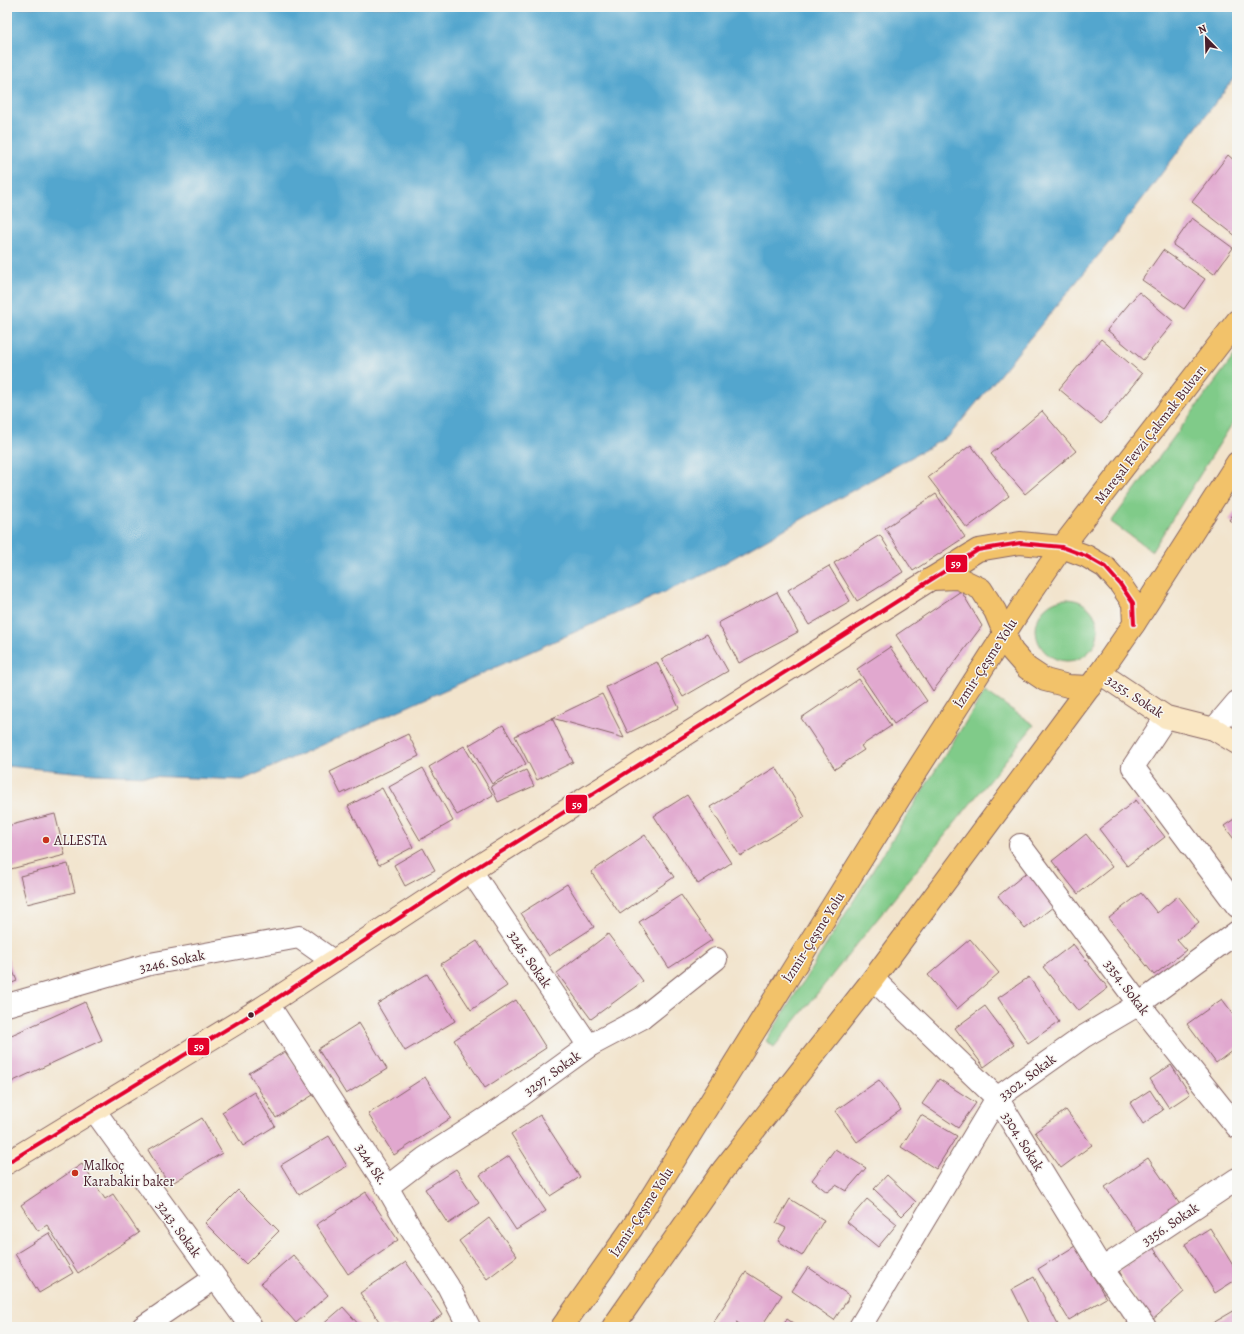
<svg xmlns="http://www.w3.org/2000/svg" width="1244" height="1334" font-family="Alegreya,serif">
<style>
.green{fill:#80cb89;stroke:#65755a}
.water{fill:#52a6ce;stroke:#4e627c}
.building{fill:#e1a8cf}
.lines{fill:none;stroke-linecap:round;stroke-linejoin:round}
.street-casing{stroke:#856464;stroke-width:24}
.secondary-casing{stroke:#856464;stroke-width:24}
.highway-casing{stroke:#856464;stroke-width:24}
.street{stroke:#fff;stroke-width:22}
.secondary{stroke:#fae7c3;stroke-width:22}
.highway{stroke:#f2c26a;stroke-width:22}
.bus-1-casing{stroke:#f6f6f2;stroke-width:7}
.bus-1{stroke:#e4002b;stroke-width:4}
.poi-dot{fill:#c8321e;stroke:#f6f6f2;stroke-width:1.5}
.bus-dot{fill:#4a1f2b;stroke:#f6f6f2;stroke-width:1.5}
.labels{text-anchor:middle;stroke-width:3;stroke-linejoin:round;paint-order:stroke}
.street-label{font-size:14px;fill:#4a1f2b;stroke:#f6f6f2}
.poi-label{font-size:14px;fill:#4a1f2b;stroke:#f6f6f2;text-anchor:start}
.line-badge{stroke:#f6f6f2;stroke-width:1.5}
.badge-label{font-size:11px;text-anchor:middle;font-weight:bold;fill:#fff}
</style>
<rect width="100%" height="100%" fill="#f6f6f2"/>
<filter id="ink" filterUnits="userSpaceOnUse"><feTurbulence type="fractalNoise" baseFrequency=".025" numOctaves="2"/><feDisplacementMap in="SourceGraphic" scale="8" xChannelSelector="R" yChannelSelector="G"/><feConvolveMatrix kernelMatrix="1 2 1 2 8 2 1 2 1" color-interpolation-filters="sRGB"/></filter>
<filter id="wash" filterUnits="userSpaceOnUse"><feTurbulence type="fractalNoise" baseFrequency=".012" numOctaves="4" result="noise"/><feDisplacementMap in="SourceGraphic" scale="16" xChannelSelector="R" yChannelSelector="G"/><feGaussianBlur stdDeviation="0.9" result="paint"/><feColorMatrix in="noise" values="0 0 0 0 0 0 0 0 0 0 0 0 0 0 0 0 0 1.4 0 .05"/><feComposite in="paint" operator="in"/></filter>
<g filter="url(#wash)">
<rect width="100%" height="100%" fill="#f2e4cd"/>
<!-- green -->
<g class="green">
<path d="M1237,352v64l-85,135 -41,-29z"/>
<circle cx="1067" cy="630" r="31"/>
<path d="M985,691l49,34 -260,322 -8,-6z"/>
</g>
<!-- water -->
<path class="water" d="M7,7h1230v67l-125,165 -163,197 -244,138 -462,206 -148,-6 -88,-8z"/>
<g id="blocks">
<!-- building -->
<g class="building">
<path d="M1228,155l9,8v74l-45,-35z"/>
<path d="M1192,218l41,30 -19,26 -41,-29z"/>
<path d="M1163,250l42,29 -21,30 -42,-29z"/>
<path d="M1139,292l35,30 -31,38 -36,-30z"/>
<path d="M1101,339l41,35 -41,50 -42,-35z"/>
<path d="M1042,411l34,40 -51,43 -34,-40z"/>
<path d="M971,445l38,51 -42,32 -39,-51z"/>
<path d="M936,494l29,43 -52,34 -28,-43z"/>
<path d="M1237,509v17l-8,-6z"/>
<path d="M880,535l23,37 -46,29 -23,-38z"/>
<path d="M829,566l21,35 -41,24 -21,-35z"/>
<path d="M961,591l21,35 -49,65 -37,-56z"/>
<path d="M777,592l21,40 -59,31 -21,-40z"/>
<path d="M707,634l21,37 -45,26 -22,-38z"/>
<path d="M890,647l37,54 -33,23 -37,-55z"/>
<path d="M657,662l22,46 -51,25 -22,-46z"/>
<path d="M859,679l32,47 -30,20 3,4 -29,19 -34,-51z"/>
<path d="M602,694l22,44 -72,-20 21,44 -36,18 -22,-44z"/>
<path d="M503,725l23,39 -34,20 -23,-39z"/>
<path d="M408,734l11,22 -78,38 -11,-22z"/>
<path d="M464,746l29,49 -36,20 -28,-48z"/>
<path d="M776,767l29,50 -65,39 -30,-49z"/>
<path d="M423,768l30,53 -33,19 -31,-53z"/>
<path d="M526,770l8,16 -36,16 -7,-16z"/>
<path d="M382,788l31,59 -34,18 -31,-59z"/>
<path d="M687,795l44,68 -33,21 -44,-68z"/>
<path d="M1136,800l29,37 -38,29 -28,-37z"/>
<path d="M55,814l10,41 -58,15v-44z"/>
<path d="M1237,817v26l-13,-17z"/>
<path d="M1086,834l26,33 -34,27 -26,-33z"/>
<path d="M645,835l29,42 -54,37 -29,-42z"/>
<path d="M423,848l12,22 -30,16 -11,-21z"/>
<path d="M68,864l7,28 -48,12 -7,-28z"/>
<path d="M1031,869l27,34 -33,26 -27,-33z"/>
<path d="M567,884l27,43 -45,29 -28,-43z"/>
<path d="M1141,893l16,20 21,-17 21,26 -22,18 9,10 -32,25 -45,-57z"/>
<path d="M681,895l31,45 -43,28 -30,-46z"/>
<path d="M608,934l35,47 -52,38 -34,-46z"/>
<path d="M970,939l29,34 -42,36 -29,-34z"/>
<path d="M477,941l30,45 -36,24 -30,-46z"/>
<path d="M1073,944l35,44 -30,23 -35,-44z"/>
<path d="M7,956l10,25 -10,4z"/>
<path d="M427,974l28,47 -50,30 -28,-47z"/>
<path d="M1029,977l30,45 -31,21 -30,-45z"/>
<path d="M1222,999l15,20v28l-21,16 -29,-39z"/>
<path d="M516,1000l30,48 -61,40 -31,-48z"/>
<path d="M85,1002l17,38 -93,43 -2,-3v-43z"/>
<path d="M985,1006l29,39 -30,22 -29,-39z"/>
<path d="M359,1023l28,46 -41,25 -28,-45z"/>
<path d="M286,1051l27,44 -37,23 -27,-45z"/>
<path d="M1171,1065l19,29 -21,14 -19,-29z"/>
<path d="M425,1077l26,41 -57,37 -26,-41z"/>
<path d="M939,1079l37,24 -18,25 -36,-24z"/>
<path d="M879,1080l22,30 -44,32 -22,-31z"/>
<path d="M1150,1090l13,20 -20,14 -13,-21z"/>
<path d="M254,1092l21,34 -32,20 -21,-34z"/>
<path d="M1066,1110l26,35 -31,23 -26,-36z"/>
<path d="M540,1115l40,62 -30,19 -39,-62z"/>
<path d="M921,1115l36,21 -21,33 -35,-22z"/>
<path d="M202,1118l20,35 -53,32 -21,-35z"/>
<path d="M329,1136l18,30 -48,29 -18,-30z"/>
<path d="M835,1149l31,19 -20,23 -10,-6 -9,7 -15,-12z"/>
<path d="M509,1156l37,55 -30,19 -36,-55z"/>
<path d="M1148,1158l33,48 -42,30 -34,-49z"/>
<path d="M82,1164l23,35 8,-5 26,39 -61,40 -31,-48 -9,6 -17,-26z"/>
<path d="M456,1169l23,34 -31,21 -23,-35z"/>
<path d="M887,1175l29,27 -14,14 -28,-27z"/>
<path d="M238,1190l41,41 -33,33 -41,-41z"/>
<path d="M366,1192l32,48 -50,34 -32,-49z"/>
<path d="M790,1199l34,21 -22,36 -24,-15 8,-13 -10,-5z"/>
<path d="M867,1199l30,25 -19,23 -31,-25z"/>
<path d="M1237,1212v11l-5,-9z"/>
<path d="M489,1218l28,38 -30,23 -28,-38z"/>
<path d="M1210,1228l27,44v7l-22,14 -30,-49z"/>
<path d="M49,1233l24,40 -34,20 -24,-39z"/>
<path d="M1075,1246l31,52 -37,22 -31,-51z"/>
<path d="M1152,1246l32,46 -34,30 -31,-51z"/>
<path d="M293,1255l35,40 -32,28 -35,-40z"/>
<path d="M406,1262l36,53 -18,12h-41l-23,-34z"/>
<path d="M808,1267l42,29 -16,24 -42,-29z"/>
<path d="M746,1272l36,23 -21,32h-17l-8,-5 6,5h-32z"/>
<path d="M1034,1277l24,48 -3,2h-24l-19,-38z"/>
<path d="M343,1307l18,20h-41z"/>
<path d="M1237,1309v18h-31z"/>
<path d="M787,1319l12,8h-17z"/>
</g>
</g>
</g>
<g filter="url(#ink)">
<use href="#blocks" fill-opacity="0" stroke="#856464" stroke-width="1"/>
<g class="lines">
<defs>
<g id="street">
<path d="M1166,717l-33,50 104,139"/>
<path d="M1214,729l23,-27"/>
<path d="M1020,845l119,159 98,123"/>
<path d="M471,871l118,175"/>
<path d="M873,979l124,119 105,171 43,58"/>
<path d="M268,1004l119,183 24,42 37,57 21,41"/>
<path d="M7,1005l143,-41 149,-27 34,24"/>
<path d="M94,1110l157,217"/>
<path d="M387,1187l38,-29 91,-59 73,-53 53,-28 74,-59"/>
<path d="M1102,1269l135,-90"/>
<path d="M143,1327l72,-49"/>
<path d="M860,1327l137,-229 86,-61 56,-33 98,-72"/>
</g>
<g id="secondary">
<path d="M1100,673l66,44 48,12 23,14"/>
<path d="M7,1163l261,-159 203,-133 460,-292"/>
</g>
<g id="highway">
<path d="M931,579l47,-29 42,-7 42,4 24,9 19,11 15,17 13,19 1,21"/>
<path d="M932,579l26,-1 23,11 14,22 17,40 15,17 18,12 23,6 22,1"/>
<path d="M562,1327l70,-99 280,-450 120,-187 30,-44 175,-226"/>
<path d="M613,1327l110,-157 150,-191 227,-306 34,-49 103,-161"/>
</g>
</defs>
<!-- street casing -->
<use href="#street" class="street-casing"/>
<!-- secondary casing -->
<use href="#secondary" class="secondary-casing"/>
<!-- highway casing -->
<use href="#highway" class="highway-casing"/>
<!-- street -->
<use href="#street" class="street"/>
<!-- secondary -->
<use href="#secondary" class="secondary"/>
<!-- highway -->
<use href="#highway" class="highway"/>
<defs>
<path id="bus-1" d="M7,1163l261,-159 203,-133 507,-321 42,-7 42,4 24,9 19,11 15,17 13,19 1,21"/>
</defs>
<!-- bus-1 casing -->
<use href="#bus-1" class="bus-1-casing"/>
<!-- bus-1 -->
<use href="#bus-1" class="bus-1"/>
</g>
</g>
<!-- markers -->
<g class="poi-dot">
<circle cx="46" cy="840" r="4"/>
<circle cx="75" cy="1173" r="4"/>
</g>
<circle class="bus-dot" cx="251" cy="1015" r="3.5"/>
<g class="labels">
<!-- street labels -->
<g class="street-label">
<text transform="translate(1150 434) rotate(-52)" y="5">Mareşal Fevzi Çakmak Bulvarı</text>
<text transform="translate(985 663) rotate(-57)" y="5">İzmir-Çeşme Yolu</text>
<text transform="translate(1135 696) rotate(33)" y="5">3255. Sokak</text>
<text transform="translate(813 937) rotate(-58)" y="5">İzmir-Çeşme Yolu</text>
<text transform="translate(530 959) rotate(56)" y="5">3245. Sokak</text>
<text transform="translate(172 961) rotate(-12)" y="5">3246. Sokak</text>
<text transform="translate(1127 987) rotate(53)" y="5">3354. Sokak</text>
<text transform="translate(552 1073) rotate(-36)" y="5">3297. Sokak</text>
<text transform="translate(1027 1077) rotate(-37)" y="5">3302. Sokak</text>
<text transform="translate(1023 1141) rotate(58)" y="5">3304. Sokak</text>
<text transform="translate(372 1164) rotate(57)" y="5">3244 Sk.</text>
<text transform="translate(641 1212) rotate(-57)" y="5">İzmir-Çeşme Yolu</text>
<text transform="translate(1170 1224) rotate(-34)" y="5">3356. Sokak</text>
<text transform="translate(179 1229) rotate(54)" y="5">3243. Sokak</text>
</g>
<!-- poi labels -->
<g class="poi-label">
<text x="54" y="845">ALLESTA</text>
<text x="83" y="1170">Malkoç<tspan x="83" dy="16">Karabakir baker</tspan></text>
</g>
</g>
<g class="line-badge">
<rect x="945" y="554" width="23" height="19" rx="4" fill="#e4002b"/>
<rect x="565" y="794" width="23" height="20" rx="4" fill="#e4002b"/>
<rect x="187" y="1037" width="23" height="19" rx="4" fill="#e4002b"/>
</g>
<g class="badge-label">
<text x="956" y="567">59</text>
<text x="577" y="808">59</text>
<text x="199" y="1050">59</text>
</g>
<!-- margin -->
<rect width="1244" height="1334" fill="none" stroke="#f6f6f2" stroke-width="24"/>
<!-- north arrow -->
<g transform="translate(1206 38) rotate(337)" stroke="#f6f6f2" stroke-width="3" paint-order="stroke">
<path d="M0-3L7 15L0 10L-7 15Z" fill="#4a1f2b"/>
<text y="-6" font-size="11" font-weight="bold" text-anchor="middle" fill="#4a1f2b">N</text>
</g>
</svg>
